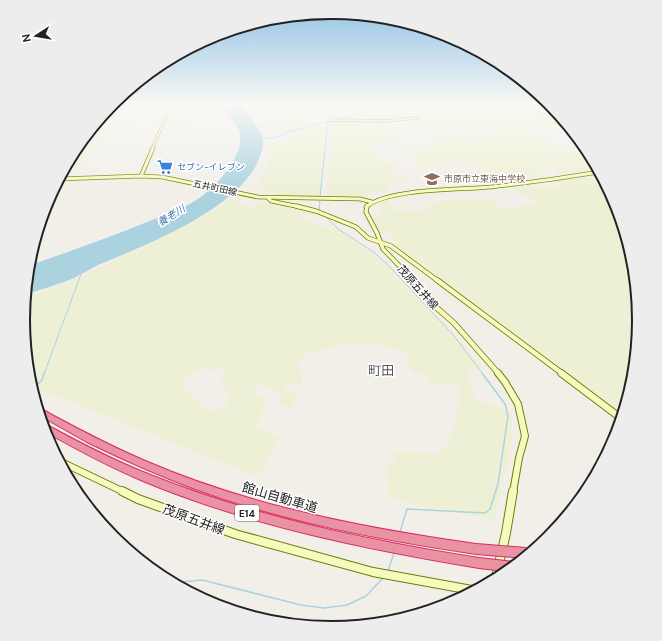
<svg xmlns="http://www.w3.org/2000/svg" width="662" height="641" font-family="'DM Sans','Noto Sans JP',sans-serif">
<style>
.farmland{fill:#eef0d5;fill-rule:evenodd}
.water{fill:#aad3df}
.lines{fill:none;stroke-linecap:round;stroke-linejoin:round}
.stream-far1{stroke:#aad3df;stroke-width:1}
.stream{stroke:#aad3df;stroke-width:1.5}
.secondary-far5-casing{stroke:#707d05;stroke-width:3}
.secondary-far4-casing{stroke:#707d05;stroke-width:4.5}
.secondary-far3-casing{stroke:#707d05;stroke-width:5}
.secondary-far2-casing{stroke:#707d05;stroke-width:6}
.secondary-far1-casing{stroke:#707d05;stroke-width:8}
.secondary-casing{stroke:#707d05;stroke-width:10}
.highway-casing{stroke:#dc2a67;stroke-width:2}
.secondary-far5{stroke:#f7fabf;stroke-width:2}
.secondary-far4{stroke:#f7fabf;stroke-width:3}
.secondary-far3{stroke:#f7fabf;stroke-width:3.5}
.secondary-far2{stroke:#f7fabf;stroke-width:4.5}
.secondary-far1{stroke:#f7fabf;stroke-width:6}
.secondary{stroke:#f7fabf;stroke-width:8}
.highway{fill:#e892a2;fill-rule:evenodd}
.highway-bridge-casing{stroke:#dc2a67;stroke-width:12;stroke-linecap:butt}
.highway-bridge{stroke:#e892a2;stroke-width:10}
.labels{text-anchor:middle;stroke-width:3;stroke-linejoin:round;paint-order:stroke}
.far-shop-label{font-size:9px;fill:#366cbe;stroke:#fff;text-anchor:start}
.far-education-label{font-size:9px;fill:#785e54;stroke:#fff;text-anchor:start}
.far-street-label{font-size:9px;fill:#222;stroke:#fff}
.far-water-label{font-size:10px;font-style:italic;fill:#4a7aab;stroke:#fff}
.shield{fill:#fff;stroke:#646464;stroke-width:1}
.shield-label{font-size:10px;font-weight:bold;fill:#222}
.street-label{font-size:11px;fill:#222;stroke:#fff}
.quarter-label{font-size:13px;fill:#555;stroke:#fff}
.near-street-label{font-size:13px;fill:#222;stroke:#fff}
.rim{fill:none;stroke:#222;stroke-width:2}
</style>
<rect width="100%" height="100%" fill="#f2efe9"/>
<!-- farmland -->
<g class="farmland">
<path d="M113,103h32h-4l-5,6 6,1 -9,10 -20,4 -2,3h16l-1,1 -17,2 -7,7 -10,1 -4,5 9,1 2,-5 15,-1 -3,4 -7,1 -4,4 -17,2 -3,3h8l-4,8 -11,13 -11,-1 13,-23z"/>
<path d="M174,103h15l-1,18h-7l-1,3 -13,1 3,-7h-2z"/>
<path d="M402,103h32l39,30 -12,1 -6,-4 -15,1 4,5 -12,1v-4l-3,-3 -13,1 -5,-5 5,-1 -5,-5 4,-2 -8,-10h-10l-2,-4z"/>
<path d="M437,103h82l44,25 -21,-1 -11,-4 2,4 -22,3 -36,1z"/>
<path d="M523,103h26l21,25h-1z"/>
<path d="M292,105l1,3 12,-1 3,9 7,7 -21,5 -13,-22z"/>
<path d="M360,113l2,1 26,-1 -1,4h9l1,2 -9,1 3,3 8,1 -13,2 4,2 2,6 -2,1h3v4l7,1 1,6 -11,-1 -3,-3 -18,2 4,5 4,9 3,2 8,1 8,5 -5,3 1,2h-5v3l18,1 1,5 -17,1 -2,9h-17l-3,8 -41,-2 7,-75z"/>
<path d="M284,118l6,11 -23,3v-10z"/>
<path d="M327,122l-7,75 -44,-1 1,-4 -17,-1 -4,-2 10,-18 4,-24 -2,-10h6l1,4h13l4,-10z"/>
<path d="M527,128l24,10 2,7 24,9 18,8 3,8 -19,3 -18,1 -9,-6h-15l8,6 -19,3 -6,-3 -17,3 3,4 -19,3 -10,-11 8,-1 -15,-11 -8,1 -8,-1 -31,7 -14,-10 4,-2 -1,-3h11l-5,-5 5,-1v-4l11,-1 -3,-4 27,-2 3,3h13l-5,-4 6,-1 2,2h4l-2,-2h7l8,4 4,-1 -6,-4z"/>
<path d="M601,174l15,29 18,58 5,60 -5,60 -11,35 -224,-168 -7,-15h-14l-5,-15 11,-3 -6,-7 5,-1 -3,-3v-3l6,-1 10,12 34,-2 -4,-5 12,-1 -1,-3 27,-2 3,2 23,-2 14,10 34,-5 -27,-18 14,-1 7,2 18,1 12,-2 -6,-5z"/>
<path d="M236,196l7,1 -10,7 21,3 7,-6 59,14h-19v4l38,12 51,34 19,26 34,30 40,47 -17,3 10,30 36,11v34l-18,74 -66,-12 -39,-11 -3,-32 9,1v-14l44,2 10,-13 9,-31 1,-24 -30,-4v-7l-18,-2 -4,-21 -29,-8 -40,1 -31,8 -10,10 5,12v10h-16l-1,7 12,2 -5,13 -13,-3 3,-10 -22,-11 -9,11 16,6 -11,26 23,11 -21,40 -228,-91 -7,-66 2,-22 50,-19 73,-34 71,-38zM205,366l7,5 7,-2h7l-5,12 7,14 1,9 -13,7 -11,-3 -25,-25z"/>
</g>
<!-- water -->
<path class="water" d="M221,103h19c6,13 21,23 23,38 1,6 -2,12 -4,18 -20,50 -113,86 -161,106 -8,4 -16,9 -24,13 -16,7 -33,11 -49,17l3,-29c40,-14 80,-28 119,-44 19,-7 39,-14 55,-26 16,-11 45,-44 37,-65 -2,-6 -14,-23 -18,-28z"/>
<g class="lines">
<!-- stream-far1 -->
<g class="stream-far1">
<path d="M276,103l18,27"/>
<path d="M338,119l65,-16"/>
<path d="M261,138h14l13,-6 43,-11"/>
<path d="M320,197l8,-75"/>
<path d="M319,211l1,-11"/>
<path d="M326,217l12,12 37,24 17,16 62,67 29,38"/>
<path d="M44,374l37,-100"/>
</g>
<!-- stream -->
<g class="stream">
<path d="M31,390l11,-10 2,-7"/>
<path d="M400,532l7,-23 78,4 5,-4 8,-25 10,-68 -3,-12 -23,-31"/>
<path d="M388,571l6,-18"/>
<path d="M171,583l31,-3 99,25 23,3 23,-3 19,-9 17,-18"/>
</g>
<defs>
<g id="secondary-far5">
<path d="M521,103l47,26"/>
<path d="M331,120l54,1 33,-3"/>
<path d="M152,149l20,-46"/>
</g>
<g id="secondary-far4">
<path d="M141,176l12,-28"/>
<path d="M59,179l82,-3 21,1 96,20 102,2 12,3"/>
<path d="M268,198l3,3 29,6"/>
<path d="M366,207c22,-19 94,-17 125,-20 36,-4 72,-9 108,-15"/>
</g>
<g id="secondary-far3">
<path d="M296,206l20,5 40,16 12,11 23,8 47,35"/>
<path d="M367,206l-1,6 11,21 6,16 31,32"/>
</g>
<g id="secondary-far2">
<path d="M413,280l16,21 25,22 45,51"/>
<path d="M437,280l126,94"/>
</g>
<g id="secondary-far1">
<path d="M498,373l7,9 13,22 7,32 -6,22 -6,34"/>
<path d="M561,373l61,46"/>
<path d="M57,460l67,32"/>
</g>
<g id="secondary">
<path d="M122,491l16,8 97,35 138,38 104,19"/>
<path d="M495,581l11,-48 7,-42"/>
</g>
<g id="highway">
<path d="M37,408l4,1c33,18 67,36 102,51 106,46 220,68 333,84l3,2 2,3 -2,3 -3,2c-95,-14 -190,-32 -281,-65 -37,-14 -73,-30 -108,-47 -16,-9 -32,-18 -48,-27z"/>
<path d="M41,423l4,1c33,18 67,36 103,50 107,43 218,66 331,84l3,2 2,3 -2,3 -3,2c-114,-19 -228,-42 -336,-87 -34,-14 -67,-32 -99,-50z"/>
</g>
</defs>
<!-- secondary-far5 casing -->
<use href="#secondary-far5" class="secondary-far5-casing"/>
<!-- secondary-far4 casing -->
<use href="#secondary-far4" class="secondary-far4-casing"/>
<!-- secondary-far3 casing -->
<use href="#secondary-far3" class="secondary-far3-casing"/>
<!-- secondary-far2 casing -->
<use href="#secondary-far2" class="secondary-far2-casing"/>
<!-- secondary-far1 casing -->
<use href="#secondary-far1" class="secondary-far1-casing"/>
<!-- secondary casing -->
<use href="#secondary" class="secondary-casing"/>
<!-- highway casing -->
<use href="#highway" class="highway-casing"/>
<!-- secondary-far5 -->
<use href="#secondary-far5" class="secondary-far5"/>
<!-- secondary-far4 -->
<use href="#secondary-far4" class="secondary-far4"/>
<!-- secondary-far3 -->
<use href="#secondary-far3" class="secondary-far3"/>
<!-- secondary-far2 -->
<use href="#secondary-far2" class="secondary-far2"/>
<!-- secondary-far1 -->
<use href="#secondary-far1" class="secondary-far1"/>
<!-- secondary -->
<use href="#secondary" class="secondary"/>
<!-- highway -->
<use href="#highway" class="highway"/>
<defs>
<g id="highway-bridge">
<path d="M476,549l50,4"/>
<path d="M479,563l36,4"/>
</g>
</defs>
<!-- highway-bridge casing -->
<use href="#highway-bridge" class="highway-bridge-casing"/>
<!-- highway-bridge -->
<use href="#highway-bridge" class="highway-bridge"/>
</g>
<!-- sky -->
<linearGradient id="sky" x2="0" y2="1"><stop stop-color="#8fc0e4"/><stop offset="0.54" stop-color="#f9f8f5"/><stop offset="1" stop-color="#f9f8f5" stop-opacity="0"/></linearGradient>
<rect width="662" height="192" fill="url(#sky)"/>
<!-- icons -->
<defs>
<symbol id="supermarket-bare" viewBox="-9 -9 18 18"><path d="M-6-5.5h2.5l.6 2H6L4.5 2H-2.5L-4.4-4H-6ZM-1.5 3.2a1.3 1.3 0 1 0 .1 0ZM3 3.2a1.3 1.3 0 1 0 .1 0Z" fill="#3f7fe0" stroke="#fff" stroke-width="2.5" paint-order="stroke"/></symbol>
<symbol id="school-bare" viewBox="-9 -9 18 18"><path d="M0-5L7-2L0 1L-7-2ZM-4 1L0 2.5L4 1V4Q0 6-4 4Z" fill="#8d6e63" stroke="#fff" stroke-width="2.5" paint-order="stroke"/></symbol>
</defs>
<g fill-rule="evenodd">
<use href="#supermarket-bare" x="154" y="156" width="22" height="22"/>
<use href="#school-bare" x="421" y="168" width="22" height="22"/>
</g>
<g class="labels">
<!-- far-shop labels -->
<g class="far-shop-label">
<text x="177" y="170">セブン-イレブン</text>
</g>
<!-- far-education labels -->
<g class="far-education-label">
<text x="444" y="182">市原市立東海中学校</text>
</g>
<!-- far-street labels -->
<g class="far-street-label">
<text transform="translate(215 188) rotate(12)" y="3">五井町田線</text>
</g>
<!-- far-water labels -->
<g class="far-water-label">
<text transform="translate(171 215) rotate(-31)" y="4">養老川</text>
</g>
<!-- shield labels -->
<rect class="shield" x="235" y="505" width="24" height="16" rx="3"/>
<g class="shield-label">
<text x="247" y="517">E14</text>
</g>
<!-- street labels -->
<g class="street-label">
<text transform="translate(418 287) rotate(48)" y="4">茂原五井線</text>
</g>
<!-- quarter labels -->
<g class="quarter-label">
<text x="381" y="375">町田</text>
</g>
<!-- near-street labels -->
<g class="near-street-label">
<text transform="translate(280 497) rotate(16)" y="5">館山自動車道</text>
<text transform="translate(194 519) rotate(20)" y="5">茂原五井線</text>
</g>
</g>
<!-- crop -->
<path d="M0 0H662V641H0ZM30 320a301 301 0 1 1 602 0a301 301 0 1 1-602 0Z" fill="#ededed" fill-rule="evenodd"/>
<path class="rim" d="M30 320a301 301 0 1 1 602 0a301 301 0 1 1-602 0Z"/>
<!-- north arrow -->
<g transform="translate(36 36) rotate(258)" stroke="#ffffff" stroke-width="3" paint-order="stroke">
<path d="M0-3L7 15L0 10L-7 15Z" fill="#222222"/>
<text y="-6" font-size="11" font-weight="bold" text-anchor="middle" fill="#222222">N</text>
</g>
</svg>
